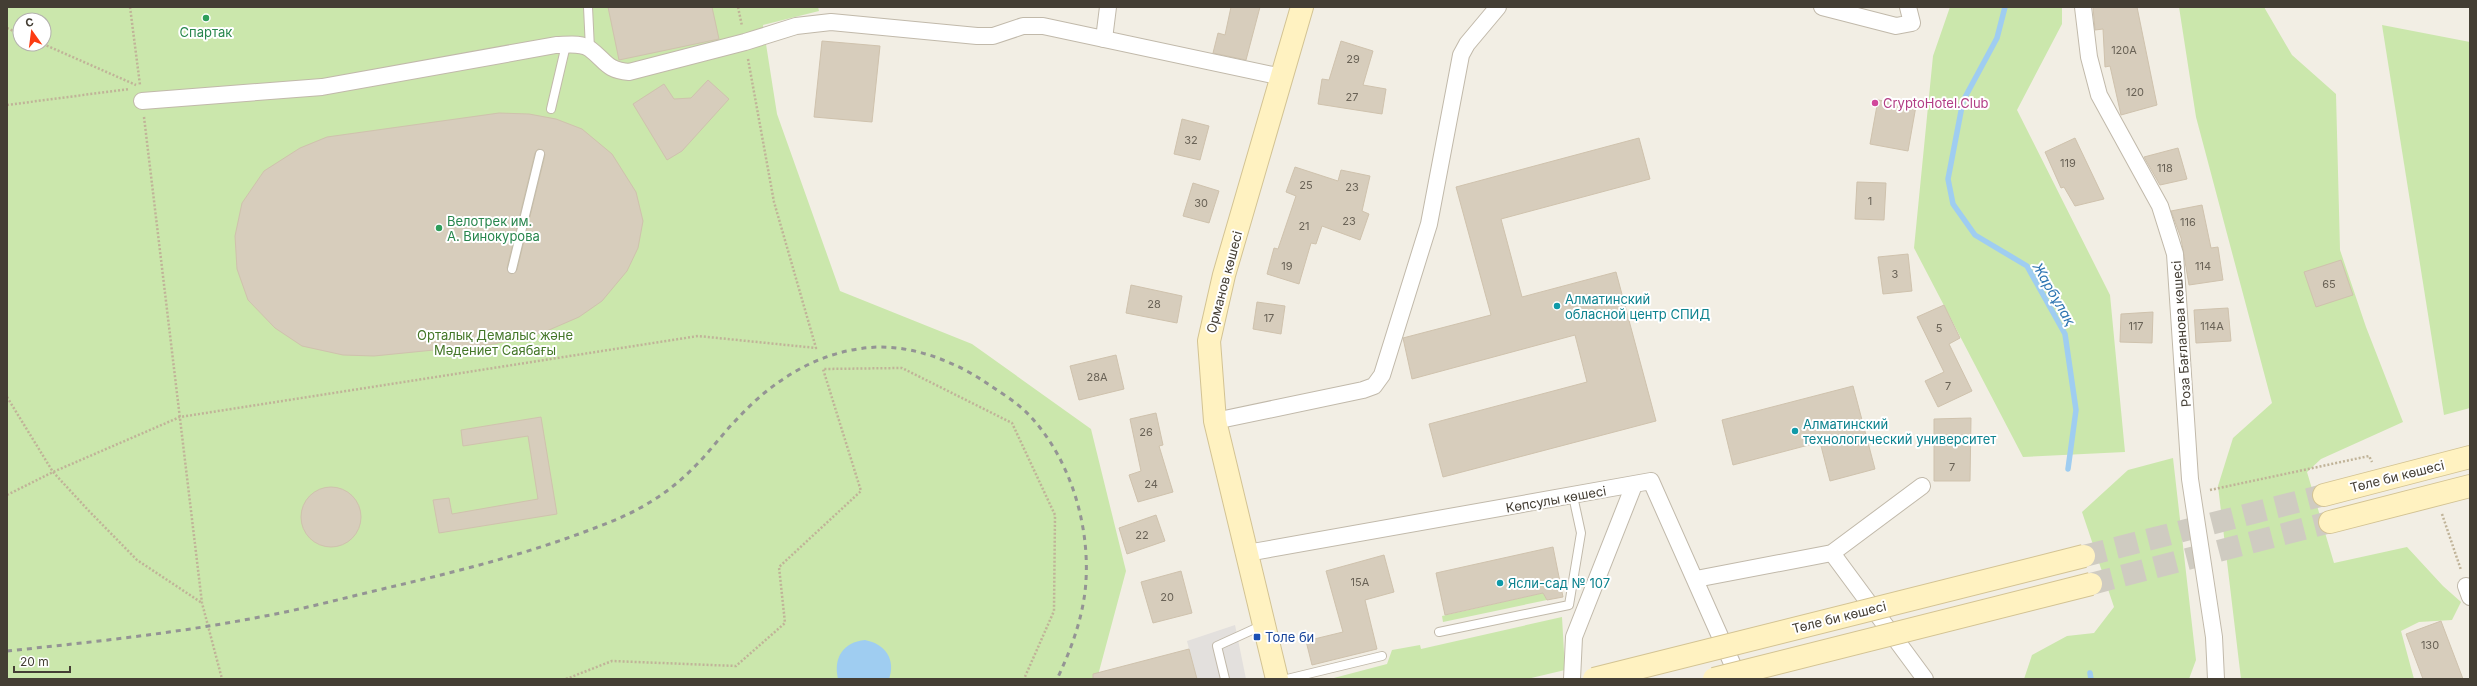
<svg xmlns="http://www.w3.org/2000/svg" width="2477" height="686" font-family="Inter,sans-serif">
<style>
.green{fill:#cbe7ac;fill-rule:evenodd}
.parking{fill:#e3e0dd}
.water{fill:#9fcdf1}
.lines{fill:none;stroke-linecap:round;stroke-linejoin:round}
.stream{stroke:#9fcdf1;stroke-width:5.5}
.building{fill:#d7cdbc;stroke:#cfc2ad;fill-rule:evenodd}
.secondary-tunnel{stroke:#cfcbc1;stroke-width:22;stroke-dasharray:22 11;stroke-linecap:butt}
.lane-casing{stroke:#c1b9aa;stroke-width:10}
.street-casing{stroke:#c1b9aa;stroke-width:18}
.secondary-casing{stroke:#d3c393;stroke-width:24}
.path{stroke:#c0b398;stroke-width:2.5;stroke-dasharray:2 2;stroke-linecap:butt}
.lane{stroke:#fff;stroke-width:8}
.street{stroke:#fff;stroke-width:16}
.secondary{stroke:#fff2c1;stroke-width:22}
.rail{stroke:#949494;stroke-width:3;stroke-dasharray:5 5;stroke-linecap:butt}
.secondary-bridge-casing{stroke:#d3c393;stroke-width:24;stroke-linecap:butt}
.secondary-bridge{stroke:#fff2c1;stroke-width:22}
.leisure-dot{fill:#2e9e5b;stroke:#fff;stroke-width:1.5}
.hotel-dot{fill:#d1479c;stroke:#fff;stroke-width:1.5}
.culture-dot{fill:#0f9aa8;stroke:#fff;stroke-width:1.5}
.transit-dot{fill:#1a4fb4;stroke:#fff;stroke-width:1.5}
.labels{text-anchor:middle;stroke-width:4;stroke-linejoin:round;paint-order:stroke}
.number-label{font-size:11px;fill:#696256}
.leisure-label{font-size:13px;fill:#27864d;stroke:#fff}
.hotel-label{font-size:13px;fill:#b23c85;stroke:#fff;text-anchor:start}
.street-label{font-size:13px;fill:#443e34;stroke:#fff}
.culture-label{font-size:13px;fill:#0d838f;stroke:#fff;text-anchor:start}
.park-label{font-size:13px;fill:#437627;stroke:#fff}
.transit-label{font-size:13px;fill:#164399;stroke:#fff;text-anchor:start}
.water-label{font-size:14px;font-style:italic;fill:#2d75b1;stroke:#fff}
</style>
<rect width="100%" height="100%" fill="#f2eee4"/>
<!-- green -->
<g class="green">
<path d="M7,7h811l1,4 -56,14 14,89 63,177 132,53 119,85 35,142 -29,108h-1090zM20,20h24v24h-24z"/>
<path d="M1950,7h112v17l-45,86 93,185 15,157 -102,5 -109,-209 19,-192z"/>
<path d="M2179,7h85l28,48 44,39 4,156 26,77 37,95 -82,37 -14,13 27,91 73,-16 36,39 18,16 -9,18 -33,2 -18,9 13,48h-173l-23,-193 15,-48 39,-35 -76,-286z"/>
<path d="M2382,25l88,17v366l-26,7z"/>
<path d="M2173,458l23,202 -7,19h-165l8,-24 35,-19 27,-3 20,-26 -32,-95 46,-42z"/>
<path d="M1543,593l4,7 -104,22 -1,-6z"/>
<path d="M1562,617l3,53 -38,9h-197l57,-15 5,-14 28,-5 1,4z"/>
</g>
<!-- parking -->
<path class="parking" d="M1235,625l11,54h-49l-10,-38z"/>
<!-- water -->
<path class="water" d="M865,640c20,4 31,19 24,39h-51c-5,-21 5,-37 27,-39z"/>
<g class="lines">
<!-- stream -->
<g class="stream">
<path d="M2005,7l-8,31 -34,63 -15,78 5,25 22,31 52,31 38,68 11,76 -8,59"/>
<path d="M2090,673l1,6"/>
</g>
</g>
<!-- building -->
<g class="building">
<path d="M608,7h104l7,32 -100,21z"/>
<path d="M1231,7h29l-14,53 -33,-7 5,-20 7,2z"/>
<path d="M2093,7h44l20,98 -36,10 -11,-49 -5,1 -2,-38 -8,1z"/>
<path d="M822,41l58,5 -8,76 -58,-5z"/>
<path d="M1341,41l32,10 -10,34 23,4 -4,25 -64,-10 4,-25 7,1z"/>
<path d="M708,80l21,19 -47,52 -15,9 -34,-56 31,-20 10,15 17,-1z"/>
<path d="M1878,100l38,6 -8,45 -38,-7z"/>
<path d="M499,113l30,1 27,5 26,10 30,25 24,38 7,29 -5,27 -11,23 -25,30 -23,16 -37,16 -48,11 -120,12 -31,-1 -41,-9 -27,-18 -27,-28 -11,-31 -2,-33 7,-33 22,-32 36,-23 27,-11zM538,149l5,1 2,5 -28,115 -6,4 -4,-6 28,-115z"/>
<path d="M1182,119l27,7 -9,34 -26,-6z"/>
<path d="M1639,138l11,41 -149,40 21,78 94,-25 40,149 -213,56 -14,-53 158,-42 -12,-47 -163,44 -9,-41 88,-23 -35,-128z"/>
<path d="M2075,138l29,61 -29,7 -11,-19 -3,1 -16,-36z"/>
<path d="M2178,148l9,31 -27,6 -16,-28z"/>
<path d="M1295,167l43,14 3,-11 29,6 -8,35 7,3 -9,26 -38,-14 -6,18 -5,-1 -12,41 -32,-10 7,-26 4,1 18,-53 -10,-4z"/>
<path d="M1857,182l29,1 -2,37 -29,-1z"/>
<path d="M1193,183l26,8 -10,32 -26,-7z"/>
<path d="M2202,205l9,43 7,-1 5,33 -34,5 -8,-47 -10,-27z"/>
<path d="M1908,254l4,37 -29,3 -5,-37z"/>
<path d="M2341,260l12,35 -37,12 -12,-35z"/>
<path d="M1131,285l51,11 -5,27 -51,-10z"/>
<path d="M1257,302l28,4 -4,28 -28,-5z"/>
<path d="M1944,305l16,33 -11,6 23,47 -34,16 -13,-26 19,-9 -27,-55z"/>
<path d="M2228,308l3,33 -35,2 -2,-33z"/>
<path d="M2153,312l-1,31 -32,-1 1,-28z"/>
<path d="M1116,355l8,34 -45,11 -9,-34z"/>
<path d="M1853,386l22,83 -45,12 -10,-39 -87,23 -11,-45z"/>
<path d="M1156,413l7,32 -4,1 14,46 -35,10 -9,-27 12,-4 -11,-52z"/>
<path d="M541,417l16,97 -118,19 -6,-33 16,-2 3,16 86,-15 -10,-63 -65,10 -2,-16z"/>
<path d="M1971,418l-1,63h-36v-62z"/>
<circle cx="331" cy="517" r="30"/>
<path d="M1156,515l9,26 -38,13 -8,-26z"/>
<path d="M1553,547l10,50 -16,3 -4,-7 -98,22 -9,-42z"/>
<path d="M1384,555l10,37 -29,8 12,49 -65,16 -6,-24 37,-9 -17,-61z"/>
<path d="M1181,571l11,42 -39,10 -12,-41z"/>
<path d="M2441,621l22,58h-40l-17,-45z"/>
<path d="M1189,649l8,30h-104v-5z"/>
</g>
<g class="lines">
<!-- secondary-tunnel -->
<g class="secondary-tunnel">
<path d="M2084,556l240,-61"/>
<path d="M2091,584l239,-62"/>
</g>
<defs>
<g id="lane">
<path d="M588,7l2,42"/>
<path d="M551,109l15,-64"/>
<path d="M512,269l28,-115"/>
<path d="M1439,632l130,-27 12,-72 -8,-37"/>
<path d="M1225,679l-8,-33 46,-21"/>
<path d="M1287,679l95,-23"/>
</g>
<g id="street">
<path d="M1822,7l74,19 16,-3 -4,-16"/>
<path d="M2083,7l6,50 10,38 61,111 15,48 15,225 24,158 2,42"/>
<path d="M1104,39l4,-32"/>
<path d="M142,101l180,-14 234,-42c10,0 25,-3 34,4 16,12 16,21 39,23l116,-30 51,-16 35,-4 146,14h16l30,-10h20l239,51"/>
<path d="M1215,421l148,-31 11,-4 8,-11 47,-151 32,-169 6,-11 31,-37"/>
<path d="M1247,553l404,-72 88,198"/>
<path d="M1832,553l93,126"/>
<path d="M1696,579l136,-26 90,-67"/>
<path d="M2466,586l4,11"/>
<path d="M1572,679l2,-42 60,-152"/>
</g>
<g id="secondary">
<path d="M2324,495l146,-38"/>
<path d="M2330,522l140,-36"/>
<path d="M1277,679l-62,-258 -6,-80 15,-66 78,-268"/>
</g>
</defs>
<!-- lane casing -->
<use href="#lane" class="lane-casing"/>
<!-- street casing -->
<use href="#street" class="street-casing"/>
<!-- secondary casing -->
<use href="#secondary" class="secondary-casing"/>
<!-- path -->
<g class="path">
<path d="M130,7l10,78"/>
<path d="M738,7l4,19"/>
<path d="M7,28l13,6"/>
<path d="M43,44l93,41"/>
<path d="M7,105l122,-16"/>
<path d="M144,117l58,486 20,76"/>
<path d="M7,397l46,75 36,39 48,49 65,43"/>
<path d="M2210,490l159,-34 3,6"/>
<path d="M7,495l46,-23 127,-55 518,-81 118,12 -42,-146 -26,-143"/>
<path d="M2442,514l19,56"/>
<path d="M566,679l46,-18 124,5 49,-43 -6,-56 82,-76 -38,-122 79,-1 110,55 43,92 -1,96 -30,68"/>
</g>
<!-- lane -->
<use href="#lane" class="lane"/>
<!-- street -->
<use href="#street" class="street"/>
<!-- secondary -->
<use href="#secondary" class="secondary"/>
<!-- rail -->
<path class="rail" d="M7,651c86,-9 172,-18 258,-35 43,-8 87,-20 130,-30 73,-17 146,-36 215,-64 28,-11 55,-27 77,-48 19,-17 34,-39 52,-57 37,-40 86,-69 141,-70 37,0 75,15 105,35 15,10 33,21 45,34 42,45 62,115 55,176 -4,31 -15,60 -28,87"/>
<defs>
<g id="secondary-bridge">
<path d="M1594,679l490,-123"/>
<path d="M1714,679l377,-95"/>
</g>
</defs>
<!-- secondary-bridge casing -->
<use href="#secondary-bridge" class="secondary-bridge-casing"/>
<!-- secondary-bridge -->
<use href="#secondary-bridge" class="secondary-bridge"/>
</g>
<!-- markers -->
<g class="leisure-dot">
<circle cx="206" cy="18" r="4"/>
<circle cx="439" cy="228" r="4"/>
</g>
<circle class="hotel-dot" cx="1875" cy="103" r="4"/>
<g class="culture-dot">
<circle cx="1557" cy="306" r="4"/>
<circle cx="1795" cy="431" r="4"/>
<circle cx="1500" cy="583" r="4"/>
</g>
<rect class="transit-dot" x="1253" y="633" width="8" height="8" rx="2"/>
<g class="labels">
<!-- number labels -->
<g class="number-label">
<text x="2124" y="54">120А</text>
<text x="1353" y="63">29</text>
<text x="2135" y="96">120</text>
<text x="1352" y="101">27</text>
<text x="1191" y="144">32</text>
<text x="2068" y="167">119</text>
<text x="2165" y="172">118</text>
<text x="1306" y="189">25</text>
<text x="1352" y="191">23</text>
<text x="1870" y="205">1</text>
<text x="1201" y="207">30</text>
<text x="1349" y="225">23</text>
<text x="2188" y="226">116</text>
<text x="1304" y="230">21</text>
<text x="1287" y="270">19</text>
<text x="2203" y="270">114</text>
<text x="1895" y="278">3</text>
<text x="2329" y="288">65</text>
<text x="1154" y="308">28</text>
<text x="1269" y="322">17</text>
<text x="2136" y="330">117</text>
<text x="2212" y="330">114А</text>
<text x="1939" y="332">5</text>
<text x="1097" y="381">28А</text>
<text x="1948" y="390">7</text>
<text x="1146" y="436">26</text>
<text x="1952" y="471">7</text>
<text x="1151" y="488">24</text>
<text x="1142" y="539">22</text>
<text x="1360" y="586">15А</text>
<text x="1167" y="601">20</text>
<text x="2430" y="649">130</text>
</g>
<!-- leisure labels -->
<g class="leisure-label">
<text x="206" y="37">Спартак</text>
<text x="447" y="226" text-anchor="start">Велотрек им.<tspan x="447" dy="15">А. Винокурова</tspan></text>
</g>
<!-- hotel labels -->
<g class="hotel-label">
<text x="1883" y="108">CryptoHotel.Club</text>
</g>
<!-- street labels -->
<g class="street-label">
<text transform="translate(1224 282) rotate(-75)" y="5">Орманов көшесі</text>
<text transform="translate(2181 334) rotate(-94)" y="5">Роза Бағланова көшесі</text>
<text transform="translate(2397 476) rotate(-14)" y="5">Төле би көшесі</text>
<text transform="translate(1556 499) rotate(-10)" y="5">Көпсулы көшесі</text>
<text transform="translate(1839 617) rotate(-14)" y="5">Төле би көшесі</text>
</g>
<!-- culture labels -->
<g class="culture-label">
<text x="1565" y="304">Алматинский<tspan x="1565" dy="15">обласной центр СПИД</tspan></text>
<text x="1803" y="429">Алматинский<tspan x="1803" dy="15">технологический университет</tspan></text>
<text x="1508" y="588">Ясли-сад № 107</text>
</g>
<!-- park labels -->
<g class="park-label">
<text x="495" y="340">Орталық Демалыс және<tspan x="495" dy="15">Мәдениет Саябағы</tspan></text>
</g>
<!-- transit labels -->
<g class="transit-label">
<text x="1265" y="642">Толе би</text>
</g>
<!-- water labels -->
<g class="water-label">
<text transform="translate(2054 294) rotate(60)" y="5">Жарбұлақ</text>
</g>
</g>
<!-- border -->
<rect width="2477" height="686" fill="none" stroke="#443e34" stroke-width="16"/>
<!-- north arrow -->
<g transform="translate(32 32) rotate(346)"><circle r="19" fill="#ffffff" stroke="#b4b2ae"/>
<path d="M0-3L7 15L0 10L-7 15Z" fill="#fc3b12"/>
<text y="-6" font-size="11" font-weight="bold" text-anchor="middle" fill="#443e34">С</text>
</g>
<!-- scale -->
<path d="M14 666v6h56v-6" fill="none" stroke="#443e34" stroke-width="2"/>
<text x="20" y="666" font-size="12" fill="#443e34" stroke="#ffffff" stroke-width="3" paint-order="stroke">20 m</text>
</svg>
